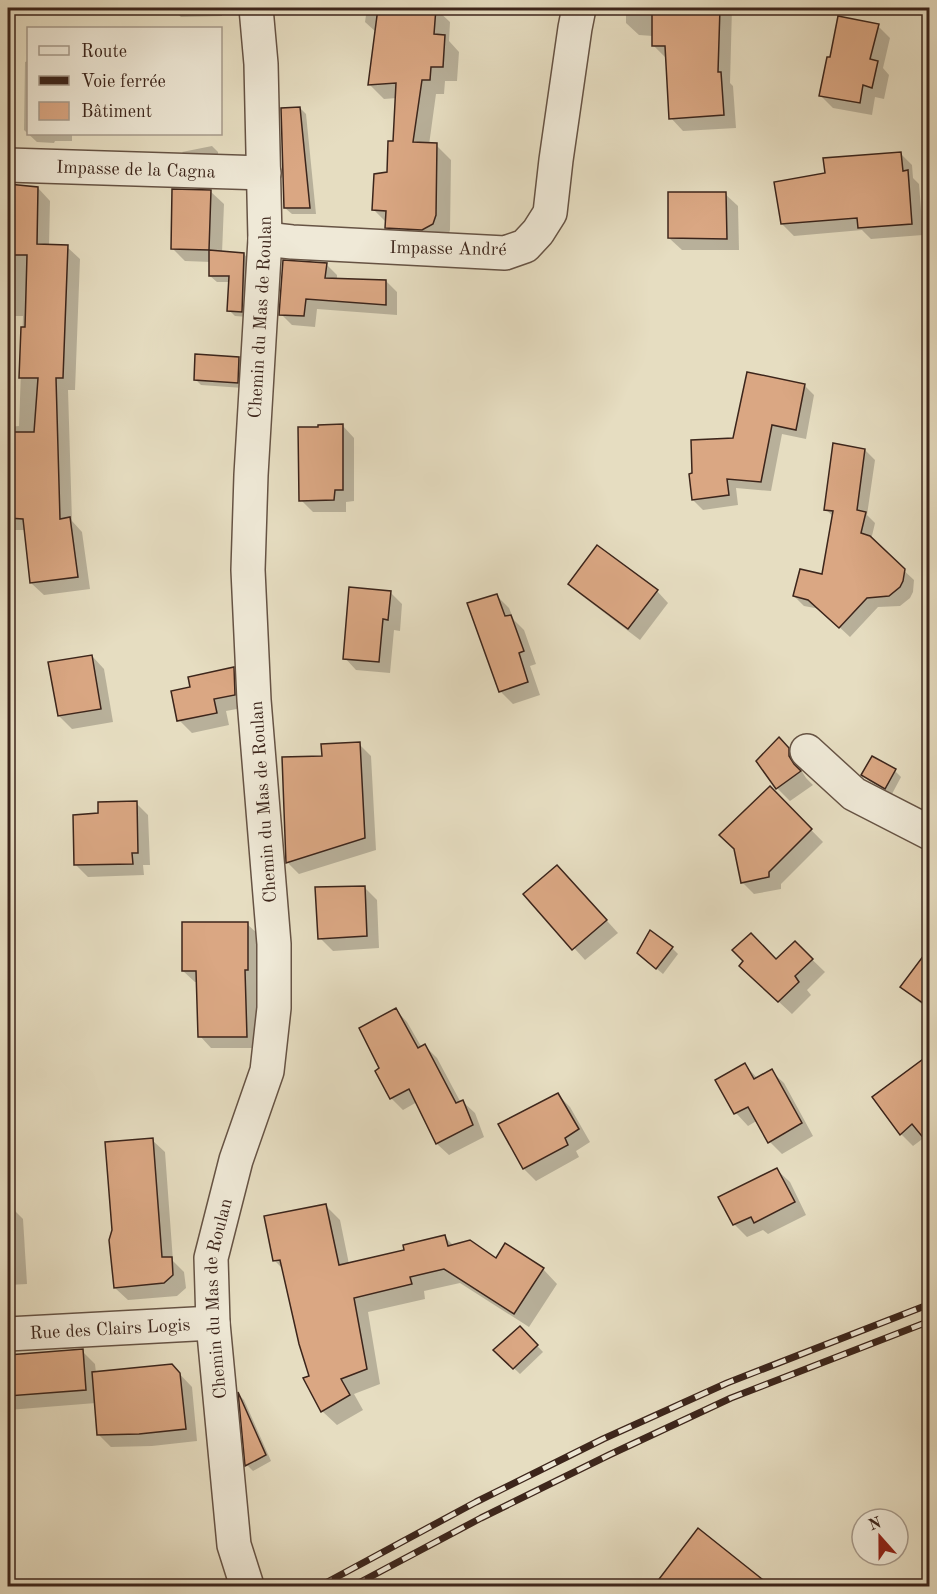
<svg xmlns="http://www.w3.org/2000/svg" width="937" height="1594" font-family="'Old Standard TT',serif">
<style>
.shadow{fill:#0003}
.building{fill:#daa783;stroke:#3c251b;stroke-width:1.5}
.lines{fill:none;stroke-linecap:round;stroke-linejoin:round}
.street-casing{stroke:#665344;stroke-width:36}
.street{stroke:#efe9d7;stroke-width:33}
.rail-casing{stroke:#3c251b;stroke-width:7}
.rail{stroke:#efe9d7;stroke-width:4.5;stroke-dasharray:14;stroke-linecap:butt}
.labels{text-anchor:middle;stroke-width:5;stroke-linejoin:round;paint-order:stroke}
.street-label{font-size:18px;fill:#3c251b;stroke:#efe9d7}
</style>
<rect width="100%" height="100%" fill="#e6ddc1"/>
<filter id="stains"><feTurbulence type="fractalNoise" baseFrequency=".00333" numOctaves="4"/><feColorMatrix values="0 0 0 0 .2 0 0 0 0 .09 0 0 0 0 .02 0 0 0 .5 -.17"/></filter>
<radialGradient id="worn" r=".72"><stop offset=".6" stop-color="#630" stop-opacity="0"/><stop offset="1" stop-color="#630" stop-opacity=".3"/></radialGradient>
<!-- shadow -->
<g class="shadow">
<path d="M171,8h50l1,8 -41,1z"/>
<path d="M367,8h68l15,14 -1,19 10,11 -2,29h-12l-1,13h-8l-7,51h7l15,15 -1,70 -3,9 -45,3 -15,-15v-4l-13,-13 15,-36 5,-31 3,-45 -13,1 -15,-15 7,-52 -11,-10z"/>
<path d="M626,8h106l-2,75 3,3 3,42 -53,3 -12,-13 -5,-60 -13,-13v-9l-14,-1 -13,-12z"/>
<path d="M878,26l12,12 -7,30 6,7 -5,24 -9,-2 -3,18 -39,-7 -13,-13 11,-37z"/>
<path d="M28,61v73h44v7h-17l-1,2 -17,-1 -13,-12 1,-68z"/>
<path d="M300,108l6,6 10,100h-24l-7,-6z"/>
<path d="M212,146l6,6v6l-31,-1 -5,-5z"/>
<path d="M901,154l11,11 1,13 6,6 4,51 -52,4 -9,-9 -68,6 -12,-12z"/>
<path d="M8,186l30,2 12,13 -1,45 18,1 13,12 -5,131h-7l4,131 10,11 8,57 -46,6 -13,-12 -6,-53h-11l-6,-7v-96l11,-1 4,-110h-15z"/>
<path d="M211,192l13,12 -2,49 22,1 6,7 -2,56 -13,-1 -6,-6 1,-28h-13l-7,-6 1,-14 -26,-1 -13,-13z"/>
<path d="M725,194l13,12 1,44h-57l-13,-12z"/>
<path d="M326,264l11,11v5l49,1 11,11v23l-80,-6 -2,18 -23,-2 -11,-11z"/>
<path d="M239,359l6,6 -2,23 -42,-3 -6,-6z"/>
<path d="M804,385l10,10 -8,44 -24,-5 -11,57 -35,-3 2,17 -35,5 -10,-10 41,-61z"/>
<path d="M343,426l11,12v63l-8,1v10h-33l-12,-12z"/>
<path d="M865,450l10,10 -8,55 8,8 -4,17 43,40 -1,12 -3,6 -10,8 -22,1 -28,30 -30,-28 -16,-3 -10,-10 29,-21 11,-58 -9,-8z"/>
<path d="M570,584l87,7 11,12 -28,37 -59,-45z"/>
<path d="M390,592l12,12 -2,27 -6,-1 -4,43 -34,-3 -11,-12z"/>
<path d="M496,595l13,13 5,12 10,10 12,34 -6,2 10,29 -27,9 -13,-13z"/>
<path d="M92,656l12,13 9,53 -41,7 -13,-13z"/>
<path d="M233,669l13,12 1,26 -21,4 3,14 -37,8 -13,-13 13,-32z"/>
<path d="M779,740l22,22v8l5,8 7,7 -23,16 -13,-13z"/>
<path d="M359,744l12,12 5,94 -77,24 -11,-11 -5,-104 41,-2z"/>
<path d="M895,771l6,6 -9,17 -23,-13 -6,-6z"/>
<path d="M770,788l53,54 -42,42v5l-27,5 -12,-12z"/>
<path d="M136,803l12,12 2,50h-7l1,10 -56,2 -12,-12 24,-50z"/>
<path d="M569,879l49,54 -33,27 -60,-66z"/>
<path d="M364,887l13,13 2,48 -46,3 -13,-13z"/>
<path d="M247,924l12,11v46h-3l2,67h-47l-11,-12 -2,-54h-3l-12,-11z"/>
<path d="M795,943l30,29 -18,18 4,5 -19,19 -39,-36 23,-17z"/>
<path d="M672,948l6,6 -15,20 -18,-15z"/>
<path d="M930,950v60l-15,-11 -13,-13z"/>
<path d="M396,1010l11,12 15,26 3,-2 12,12 24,45 2,-1 12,11 9,24 -35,18 -12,-11 -20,-42 -14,8 -12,-12 -10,-29z"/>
<path d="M930,1057l-5,80 -12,9 -12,-12z"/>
<path d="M745,1065l13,14 13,-8 13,12 29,53 -31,18 -12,-12 -12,-22 -10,6 -12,-13 -19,-32z"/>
<path d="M558,1095l12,12 20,35 -14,9 3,6 -43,24 -12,-12 -24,-44z"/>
<path d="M152,1140l13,12 8,109 11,11 2,16 -9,8 -49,4 -13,-12z"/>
<path d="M777,1170l13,12 16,33 -38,19 -5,-4 -16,7 -13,-13z"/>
<path d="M8,1206h2l13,13 4,65 -19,1z"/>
<path d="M326,1206l14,14 9,44 57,-13 39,-14 9,9 43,14 46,9 14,15 -28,43 -69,-44 -36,8 1,8 -57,13 12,72 -26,10 9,16 -26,15 -15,-14 -12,-35 -26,-106 -10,-10z"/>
<path d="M526,1334l17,18 -23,22 -25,-24z"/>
<path d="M82,1351l13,13 1,9 75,-8 21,22 5,54 -45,5 -41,1 -12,-12 -3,-32 -88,7v-54z"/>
<path d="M240,1396l4,4 27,61 -18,10 -6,-6z"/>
</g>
<!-- building -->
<g class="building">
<path d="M378,8h58l-2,26 11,1 -2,32h-12l-1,13h-8l-9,62 24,1 -1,72 -3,9 -11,6 -37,-2 1,-17 -14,-1 2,-36 13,-2 1,-31h5l3,-58 -28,2z"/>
<path d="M652,8h68l-2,64h3l3,43 -55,4 -4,-73h-13z"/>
<path d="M838,16l41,8 -9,35 8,2 -6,27 -9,-3 -3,18 -41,-7 8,-39h3z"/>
<path d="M300,107l10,101h-26l-3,-100z"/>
<path d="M901,152l2,19 5,-1 4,54 -54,4 -1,-10 -76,6 -7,-42 51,-9 -2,-15z"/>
<path d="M8,184l30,3 -1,57 31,1 -5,133h-7l4,141 10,-2 8,60 -48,6 -7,-64 -15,-1v-86h26l4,-54h-19l2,-51h4l2,-72h-19z"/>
<path d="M172,189l39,1 -2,60 -38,-1z"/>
<path d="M668,192h58l1,47 -59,-1z"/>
<path d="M209,250l35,3 -2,59 -15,-1 2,-35h-20z"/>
<path d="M283,260l44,3 -2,15 61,2v25l-80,-6 -2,17 -25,-1z"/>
<path d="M195,354l44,3 -1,26 -44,-3z"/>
<path d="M747,372l58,12 -9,46 -24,-5 -11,57 -34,-3 2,16 -37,5 -3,-26 3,-1 -1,-33 42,-2z"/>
<path d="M343,424v66h-8l-1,10 -35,1 -1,-74h20v-2z"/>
<path d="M833,443l32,6 -8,61 9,2 -5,21 9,3 35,33 -2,12 -3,6 -11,9 -22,2 -28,30 -31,-28 -15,-4 7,-27 22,5 11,-63 -9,-1z"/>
<path d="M597,545l61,45 -30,39 -60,-45z"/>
<path d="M349,587l42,4 -3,29 -5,-1 -4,43 -36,-3z"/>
<path d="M497,594l8,22 6,-1 13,36 -5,2 9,29 -29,10 -32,-89z"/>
<path d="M92,655l9,54 -43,7 -10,-54z"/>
<path d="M234,667l1,28 -21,4 3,14 -40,8 -6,-30 19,-4 -2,-10z"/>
<path d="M779,737l10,11v8l5,8 7,7 -25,18 -20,-28z"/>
<path d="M360,742l5,96 -79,25 -4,-106 40,-1 -1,-12z"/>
<path d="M872,756l24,13 -11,20 -24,-14z"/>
<path d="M770,786l42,43 -43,43v5l-28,6 -7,-34 -15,-14z"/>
<path d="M137,801l1,52h-6l1,11 -59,1 -1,-50 25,-2v-11z"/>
<path d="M557,865l50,55 -35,30 -49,-56z"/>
<path d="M365,886l2,50 -49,3 -3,-52z"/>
<path d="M182,922h66v48h-3l2,67h-49l-2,-66h-14z"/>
<path d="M650,930l23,17 -17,22 -19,-16z"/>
<path d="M751,933l25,26 19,-18 18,18 -18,17 4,6 -21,20 -39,-36 4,-5 -11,-11z"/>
<path d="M930,947v61l-30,-21z"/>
<path d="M396,1008l22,40 7,-4 31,59 7,-3 10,25 -37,19 -27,-55 -19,10 -15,-28 4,-3 -20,-40z"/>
<path d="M930,1054v92l-18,-22 -12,11 -28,-38z"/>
<path d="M745,1063l9,16 18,-10 30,54 -34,20 -20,-36 -14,7 -19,-34z"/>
<path d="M558,1093l21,36 -14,9 3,7 -45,24 -25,-45z"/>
<path d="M153,1138l9,119h10l1,18 -9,8 -50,5 -5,-48 3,-10 -7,-88z"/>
<path d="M777,1168l18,34 -41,21 -3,-6 -18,8 -15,-28z"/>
<path d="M326,1204l13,61 65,-15 -1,-5 42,-10 3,11 22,-6 26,18 9,-15 39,25 -30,46 -70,-45 -34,8 2,7 -58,14 13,71 -26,10 9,16 -29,17 -18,-34 6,-2 -10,-32 -19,-84 -7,1 -9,-45z"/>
<path d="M520,1326l18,19 -25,24 -20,-19z"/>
<path d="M83,1349l3,41 -78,6v-41z"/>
<path d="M172,1364l8,9 6,56 -47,5 -42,1 -5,-63z"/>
<path d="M238,1392l28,63 -21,11z"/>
<path d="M698,1528l74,59h-119z"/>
</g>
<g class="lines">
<defs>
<g id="street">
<path id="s1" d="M8,165l256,8"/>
<path d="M265,239l27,3 213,11 20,-7 13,-14 12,-19 6,-53 19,-132 4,-20"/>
<path d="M807,751l47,43 76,39"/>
<path id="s2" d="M8,1334l205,-11"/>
<path id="s3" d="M247,1586l-13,-41 -21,-222 -2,-65 25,-98 31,-89 7,-63v-64l-20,-244 -6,-130 3,-95 14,-236 -4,-175 -5,-56"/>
</g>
</defs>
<!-- street casing -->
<use href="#street" class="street-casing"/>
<!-- street -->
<use href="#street" class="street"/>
<defs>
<g id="rail">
<path d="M320,1586l156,-84 127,-63 124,-56 203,-79"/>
<path d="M353,1586l128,-68 128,-63 122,-57 199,-77"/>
</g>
</defs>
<!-- rail casing -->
<use href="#rail" class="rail-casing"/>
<!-- rail -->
<use href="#rail" class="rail"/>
</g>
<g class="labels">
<!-- street labels -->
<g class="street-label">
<text dy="6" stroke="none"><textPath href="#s1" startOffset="128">Impasse de la Cagna</textPath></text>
<text transform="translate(448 248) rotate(1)" y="6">Impasse André</text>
<text dy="6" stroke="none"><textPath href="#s3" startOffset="1282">Chemin du Mas de Roulan</textPath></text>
<text transform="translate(263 802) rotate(-94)" y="6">Chemin du Mas de Roulan</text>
<text dy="6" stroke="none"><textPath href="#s3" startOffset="291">Chemin du Mas de Roulan</textPath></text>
<text dy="6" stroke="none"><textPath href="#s2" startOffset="102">Rue des Clairs Logis</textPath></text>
</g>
</g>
<!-- margin -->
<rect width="937" height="1594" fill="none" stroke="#e6ddc1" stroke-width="30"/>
<rect x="9" y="9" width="919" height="1576" fill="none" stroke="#3c251b" stroke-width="3"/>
<rect x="15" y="15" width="907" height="1564" fill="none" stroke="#3c251b" stroke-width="1.5"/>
<!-- legend -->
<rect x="27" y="27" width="195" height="108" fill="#efe9d7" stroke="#a79b8c" stroke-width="1.5"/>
<rect x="39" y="46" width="30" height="9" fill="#efe9d7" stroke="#a79b8c" stroke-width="1.5"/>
<text x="81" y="57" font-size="18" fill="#3c251b">Route</text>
<rect x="39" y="76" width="30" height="9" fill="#3c251b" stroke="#a79b8c" stroke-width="1.5"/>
<text x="81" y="87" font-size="18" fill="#3c251b">Voie ferrée</text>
<rect x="39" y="102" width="30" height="18" fill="#daa783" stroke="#a79b8c" stroke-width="1.5"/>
<text x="81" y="117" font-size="18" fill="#3c251b">Bâtiment</text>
<!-- north arrow -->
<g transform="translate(880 1537) rotate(339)"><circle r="28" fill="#efe9d7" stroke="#a79b8c" stroke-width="1.5"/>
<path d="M0-4.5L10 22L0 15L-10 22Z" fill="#8f2418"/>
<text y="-9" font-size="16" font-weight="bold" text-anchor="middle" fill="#3c251b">N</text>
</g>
<rect width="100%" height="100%" filter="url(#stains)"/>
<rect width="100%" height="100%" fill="url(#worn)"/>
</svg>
